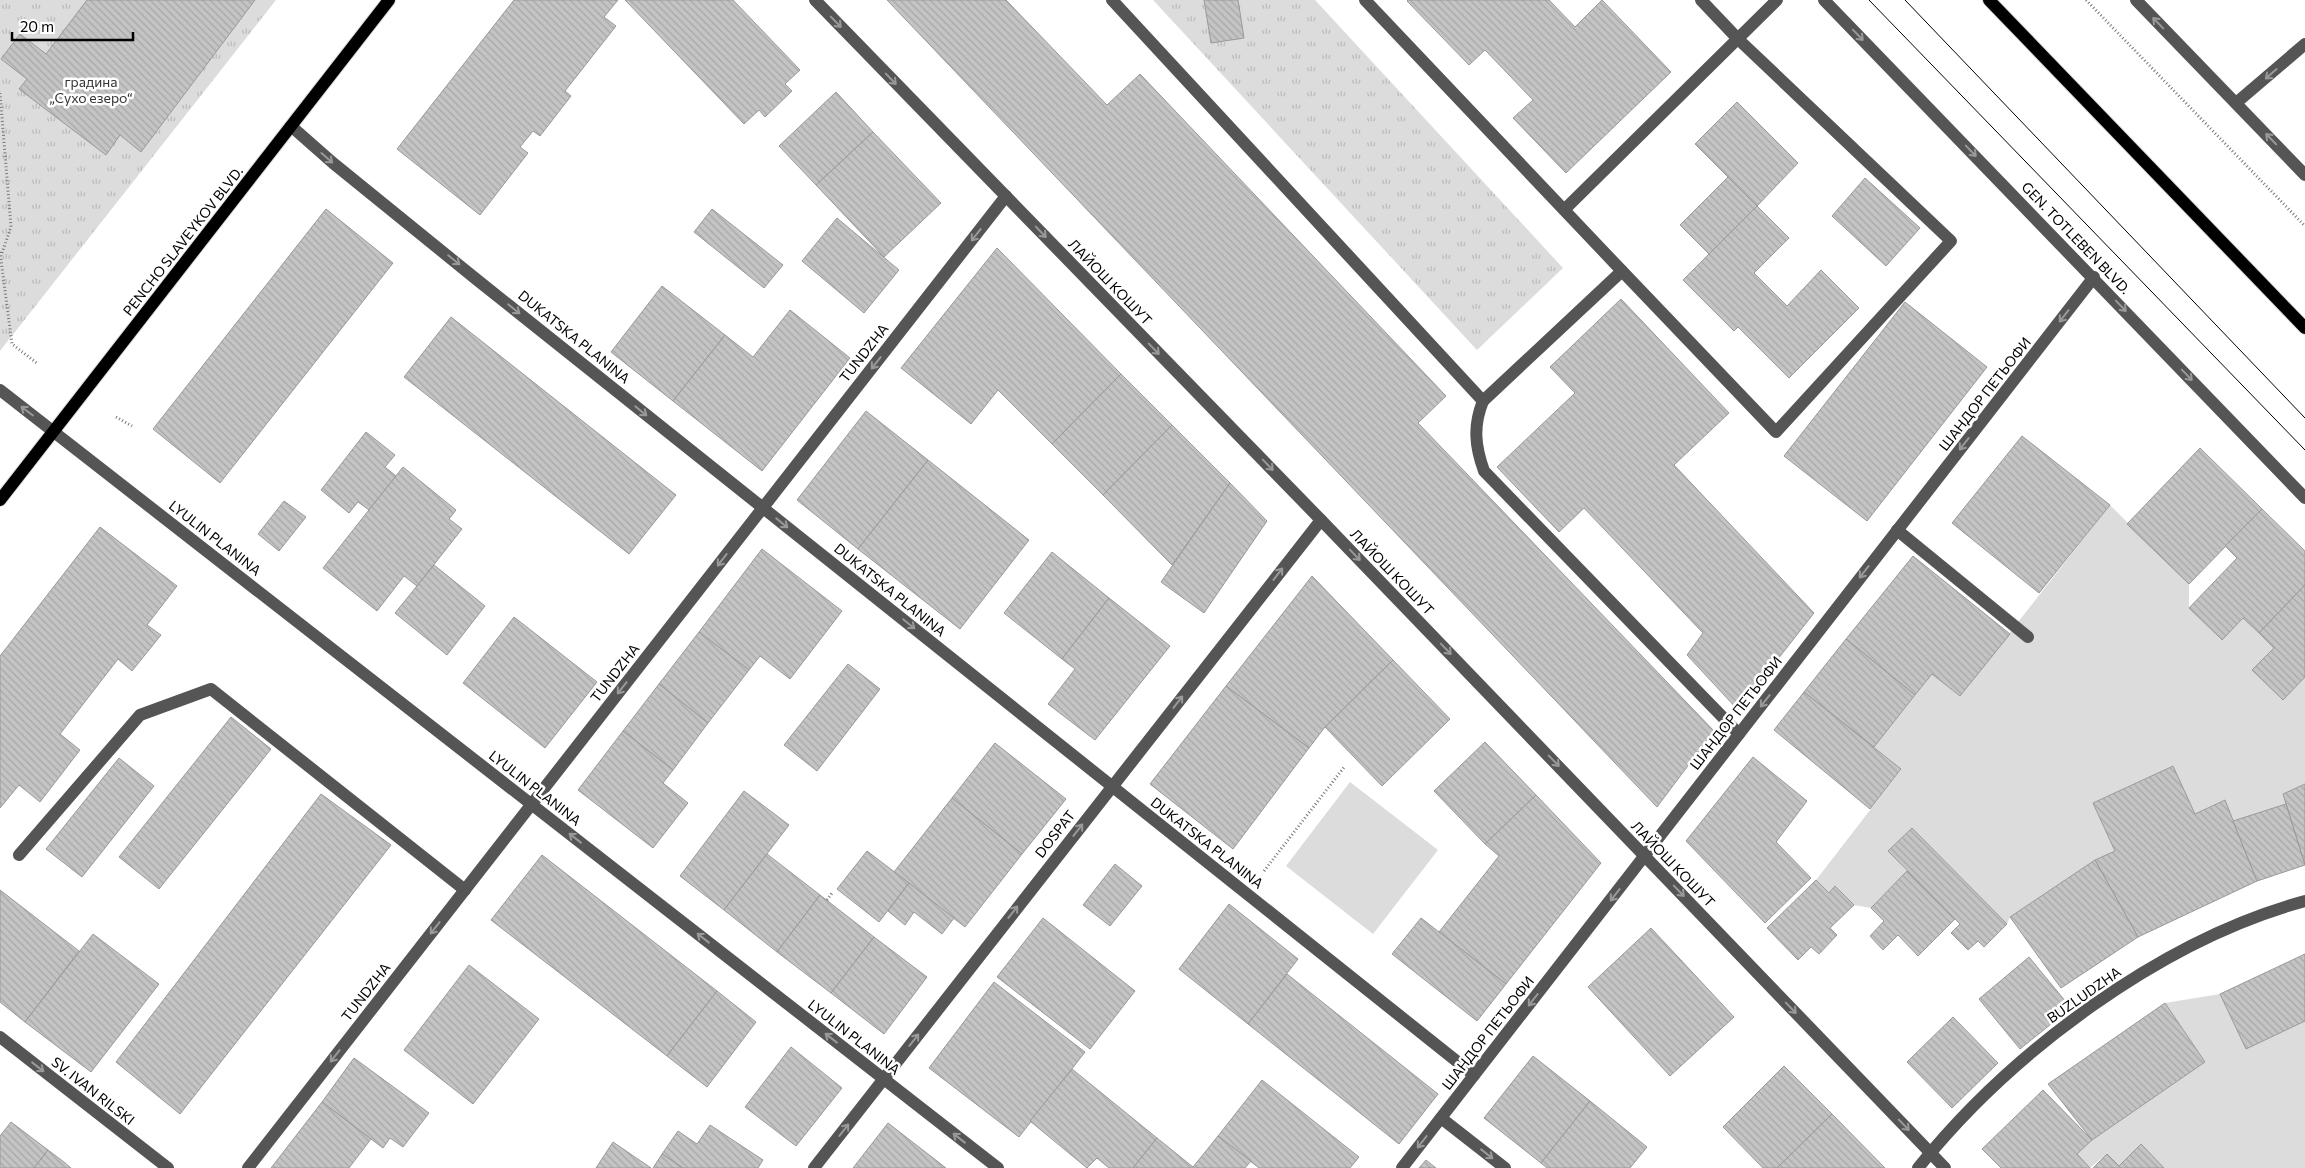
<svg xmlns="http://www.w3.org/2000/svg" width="2305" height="1168" font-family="Commissioner,sans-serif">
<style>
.green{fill:#dcdcdc}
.park{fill:url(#park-tufts)}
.building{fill:url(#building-back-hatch);stroke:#999}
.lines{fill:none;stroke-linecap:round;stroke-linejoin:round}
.major-casing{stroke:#dbdbdb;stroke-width:14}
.path{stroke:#777;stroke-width:3;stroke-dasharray:1 2.5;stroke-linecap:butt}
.minor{stroke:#555;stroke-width:12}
.major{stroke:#000;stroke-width:12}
.tram{stroke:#000;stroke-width:1}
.oneway{stroke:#999}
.labels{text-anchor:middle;stroke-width:5;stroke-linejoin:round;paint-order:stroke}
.park-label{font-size:14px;fill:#333;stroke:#fff}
.street-label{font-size:14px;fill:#000;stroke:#fff}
</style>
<defs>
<pattern id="park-tufts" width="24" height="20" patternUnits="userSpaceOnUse" patternTransform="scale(1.25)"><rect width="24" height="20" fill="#dcdcdc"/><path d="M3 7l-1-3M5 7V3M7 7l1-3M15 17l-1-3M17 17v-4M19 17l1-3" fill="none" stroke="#bbb"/></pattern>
<pattern id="building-back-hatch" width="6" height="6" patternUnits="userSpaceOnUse" patternTransform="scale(1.25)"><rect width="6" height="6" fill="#c4c4c4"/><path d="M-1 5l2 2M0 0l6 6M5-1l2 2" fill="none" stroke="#a7a7a7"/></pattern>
</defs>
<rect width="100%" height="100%" fill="#fff"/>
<!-- green -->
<g class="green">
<path d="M2110,505l79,79v24l32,32 22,-22 31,30 -22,22 31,30 22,-23v107l-22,10 3,10 -53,17 -9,-21 -29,14 -23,-48 -79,37 22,48 -20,9 -85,57 -3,7 -95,-96 -24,23 19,20 -36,37 -17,-3 -19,-19 -6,7 -13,-13 85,-110 -27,-23 58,-73 28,22z"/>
<path d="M1350,782l88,68 -65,84 -87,-68z"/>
<path d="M2220,994l26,55 59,-28v147h-141l-23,-23 -22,21 -12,-12 -17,14 -13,-14 15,-14 113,-78 -40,-59z"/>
</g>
<!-- park -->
<g class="park">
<path d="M0,0h276l-276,351z"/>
<path d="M1153,0h162l248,268 -86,82z"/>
</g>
<!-- building -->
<g class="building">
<path d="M87,0h168l-114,152 -21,-17 -14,20 -87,-66 8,-10 -26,-20 19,-25 26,20z"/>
<path d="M514,0h104l-14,17 12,9 -51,65 6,5 -31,40 -7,-5 -13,16 8,6 -48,62 -83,-66z"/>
<path d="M625,0h108l67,70 -15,14 7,7 -27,26 -6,-7 -15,14z"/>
<path d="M887,0h119l101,105 33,-31 306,322 -28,27 296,308 -57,76z"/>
<path d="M1204,0h34l6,38 -33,5z"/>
<path d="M1408,0h141l26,27 27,-27 69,72 -105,101 -53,-55 20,-18 -48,-50 -16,15 -62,-64z"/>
<path d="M836,92l37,40 -57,53 -37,-39z"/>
<path d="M1737,102l61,61 -41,43 -62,-62z"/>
<path d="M873,132l68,71 -57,54 -68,-72z"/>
<path d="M1728,177l29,29 -48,48 -29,-29z"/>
<path d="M1865,178l55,50 -34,38 -54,-50z"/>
<path d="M1757,206l32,32 -35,35 33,33 34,-36 38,38 -70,70 -51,-51 -4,4 -51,-51z"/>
<path d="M326,209l67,54 -173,220 -67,-54z"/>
<path d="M712,209l71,56 -19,23 -70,-56z"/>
<path d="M837,218l62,52 -35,43 -62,-52z"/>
<path d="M997,248l124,126 -69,70 -54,-54 -27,34 -70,-56z"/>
<path d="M662,286l63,49 -52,66 -62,-49z"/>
<path d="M1621,299l108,114 -55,52 140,148 -76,97 -51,-55 16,-22 -119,-125 -25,24 -62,-65 78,-74 -25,-26z"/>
<path d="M1905,302l82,65 -120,154 -83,-65z"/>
<path d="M790,310l60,48 -88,113 -89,-70 52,-66 28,22z"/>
<path d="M451,317l225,178 -47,59 -225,-177z"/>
<path d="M1121,374l51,51 -69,70 -51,-51z"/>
<path d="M866,411l62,49 -70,89 -61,-49z"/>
<path d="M1172,425l58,58 -58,82 -69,-70z"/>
<path d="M366,432l29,23 -10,12 11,9 -27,34 -11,-8 -9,11 -28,-23z"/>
<path d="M2022,436l88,69 -71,88 -87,-70z"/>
<path d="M2200,448l62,61 -73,75 -62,-60z"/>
<path d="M928,460l101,80 -69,89 -102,-80z"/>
<path d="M403,467l53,43 -7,9 13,10 -45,57 -13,-10 -27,35 -54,-43z"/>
<path d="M1230,483l37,38 -63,92 -43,-31z"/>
<path d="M284,501l22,16 -27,34 -21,-17z"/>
<path d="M2262,509l43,42v34l-46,48 -16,-15 -21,22 -33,-32 48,-50 -12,-12z"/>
<path d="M100,527l77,59 -30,39 14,10 -29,36 -14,-12 -58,75 20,16 -40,52 -21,-17 -19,23v-152z"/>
<path d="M762,549l80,62 -52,68 -30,-23 -11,14 -50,-38z"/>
<path d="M1052,552l57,46 -47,61 -58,-46z"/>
<path d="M1913,556l97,78 -50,62 -28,-22 -17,21 -69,-56z"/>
<path d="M434,565l51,41 -38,49 -52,-42z"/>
<path d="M1312,576l81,84 -68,67 -16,21 -83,-62z"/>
<path d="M2305,585v92l-22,23 -31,-30 22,-22 -15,-15z"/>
<path d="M1109,598l61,48 -75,94 -47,-36 27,-35 -13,-10z"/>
<path d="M514,617l83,65 -52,66 -82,-65z"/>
<path d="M699,632l50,38 -41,53 -49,-39z"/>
<path d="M1846,639l69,56 -41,52 -70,-55z"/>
<path d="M1393,660l57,59 -68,67 -57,-59z"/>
<path d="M848,664l32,25 -63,82 -33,-26z"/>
<path d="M659,684l49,39 -35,47 -50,-39z"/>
<path d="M1226,686l83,62 -76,101 -83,-65z"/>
<path d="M1804,692l97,77 -31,40 -96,-79z"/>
<path d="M231,717l40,32 -112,140 -40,-32z"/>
<path d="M623,731l50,39 -10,13 25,20 -35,45 -75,-58z"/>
<path d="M1485,742l51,53 -51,49 -51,-53z"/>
<path d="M995,743l71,56 -44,55 -70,-56z"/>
<path d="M1753,757l54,44 -31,41 35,36 -46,45 -79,-82z"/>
<path d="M119,758l35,28 -72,91 -36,-28z"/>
<path d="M2173,766l22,48 30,-14 32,81 -119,56 -43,-77 20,-9 -22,-48z"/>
<path d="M2305,784v81l-22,-71z"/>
<path d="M744,791l45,34 -65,85 -44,-34z"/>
<path d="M321,794l70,51 -211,269 -64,-52z"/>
<path d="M1536,795l65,68 -95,121 -67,-52 60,-76 -14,-12z"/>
<path d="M952,798l70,56 -57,73 -71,-55z"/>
<path d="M2286,804l19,61 -48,16 -24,-60z"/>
<path d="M1912,828l95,96 -23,23 -6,-6 -10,9 -17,-17 9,-9 -72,-73z"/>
<path d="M867,851l42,32 -30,39 -42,-33z"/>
<path d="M767,854l53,41 -43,57 -53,-42z"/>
<path d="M542,855l175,136 -50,65 -176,-136z"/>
<path d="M2095,860l43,77 -77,51 -51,-71z"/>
<path d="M1115,864l27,22 -32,40 -27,-21z"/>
<path d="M1907,871l48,48 -37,37 -20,-21 -15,15 -13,-14 14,-15 -13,-13z"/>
<path d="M1816,880l13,13 6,-7 19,19 -24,23 7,7 -18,19 -8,-7 -13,13 -31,-32z"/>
<path d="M909,883l45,35 -12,16 -28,-22 -9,13 -17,-14z"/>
<path d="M0,890l79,61 -54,71 -25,-20z"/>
<path d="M820,895l54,42 -43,56 -54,-41z"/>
<path d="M1229,904l69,55 -50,65 -69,-55z"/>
<path d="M1043,918l92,73 -45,58 -93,-72z"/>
<path d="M1421,918l85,66 -29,37 -85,-67z"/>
<path d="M1651,928l83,89 -64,59 -82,-89z"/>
<path d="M93,934l66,50 -68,88 -66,-50z"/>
<path d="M874,937l53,40 -43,57 -53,-41z"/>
<path d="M2305,954v67l-59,28 -26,-55z"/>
<path d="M2029,957l42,51 -51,41 -41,-50z"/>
<path d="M469,965l70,54 -66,85 -69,-54z"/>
<path d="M1287,974l151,120 -39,50 -151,-120z"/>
<path d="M994,982l91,70 -66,85 -90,-69z"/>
<path d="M717,991l39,31 -49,65 -40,-31z"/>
<path d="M2165,1003l40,59 -113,78 -44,-56z"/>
<path d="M1953,1017l45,46 -46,45 -45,-46z"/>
<path d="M791,1047l51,41 -46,58 -51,-39z"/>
<path d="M1533,1056l57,45 -49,62 -57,-45z"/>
<path d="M354,1058l75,55 -26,34 -13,-9 -7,10 -61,-46z"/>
<path d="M1784,1066l48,48 -55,54h-14l-40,-41z"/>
<path d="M1072,1069l85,69 -24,30h-24l-12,-10 -10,10 -57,-47z"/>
<path d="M1262,1080l97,77 -9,11h-91l-41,-32z"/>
<path d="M2043,1090l49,50 -15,14 13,14h-89l-19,-19z"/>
<path d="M1590,1101l57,46 -17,21h-83l-6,-5z"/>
<path d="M322,1102l49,37 -22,29h-78z"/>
<path d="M1832,1114l53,54h-108z"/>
<path d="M11,1122l37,28 -14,18h-34v-32z"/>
<path d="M888,1123l58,45h-93z"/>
<path d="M710,1125l53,35 -5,8h-75l-21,-14 16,-23 19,13z"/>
<path d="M1218,1136l33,25 -6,7h-112l24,-30 36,29z"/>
<path d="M613,1142l38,26h-55z"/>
<path d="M2141,1144l23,24h-71l14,-14 12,12z"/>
<path d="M48,1150l16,12 7,6h-37z"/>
<path d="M662,1154l21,14h-30z"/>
<path d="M1426,1160l10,8h-17z"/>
</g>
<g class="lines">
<defs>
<g id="major">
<path d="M1989,0l316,328"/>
<path d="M0,500l389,-500"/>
</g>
</defs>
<!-- major casing -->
<use href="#major" class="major-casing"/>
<!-- path -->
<g class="path">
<path d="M2086,0l219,226"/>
<path d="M0,93l11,134 -9,26"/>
<path d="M0,252l12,92 26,20"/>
<path d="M116,417l16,9"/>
<path d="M1264,871l81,-105"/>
<path d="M827,900l5,-7"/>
</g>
<!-- minor -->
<g class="minor">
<path d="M815,0l506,520 624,648"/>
<path d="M1112,0l371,401 139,-130 -257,-271"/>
<path d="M1824,0l481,498"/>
<path d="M2136,0l169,175"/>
<path d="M2236,103l69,-59"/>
<path d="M291,126l42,37 143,116 998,796"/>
<path d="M1565,209l212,-209"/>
<path d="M1622,271l154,161 175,-191 -213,-202 -37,-39"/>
<path d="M0,390l998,778"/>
<path d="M1483,401c-10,25 -8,45 1,70l255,263"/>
<path d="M1897,530l131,107"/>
<path d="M19,855l121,-140 71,-26 254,201"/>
<path d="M0,1037l168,131"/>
<path d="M1441,1118l64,50"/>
<path d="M248,1168l758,-972"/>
<path d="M814,1168l507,-648"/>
<path d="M1402,1168l692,-891"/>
<path d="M1918,1168c93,-116 243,-228 387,-267"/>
</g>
<!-- major -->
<use href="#major" class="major"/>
<!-- tram -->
<g class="tram">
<path d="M1869,0l436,450"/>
<path d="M1905,0l400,418"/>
</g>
</g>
<!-- one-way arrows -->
<defs><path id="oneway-shaft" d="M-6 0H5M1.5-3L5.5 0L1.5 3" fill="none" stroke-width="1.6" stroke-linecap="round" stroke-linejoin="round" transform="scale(1.25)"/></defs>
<g class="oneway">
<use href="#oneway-shaft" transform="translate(836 22) rotate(46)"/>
<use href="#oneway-shaft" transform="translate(2158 23) rotate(-134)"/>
<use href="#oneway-shaft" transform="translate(1858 35) rotate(46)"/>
<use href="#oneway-shaft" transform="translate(2271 74) rotate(139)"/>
<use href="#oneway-shaft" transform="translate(891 79) rotate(46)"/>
<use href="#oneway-shaft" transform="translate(2271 139) rotate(-134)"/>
<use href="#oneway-shaft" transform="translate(1971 151) rotate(46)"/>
<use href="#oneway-shaft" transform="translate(327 158) rotate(41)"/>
<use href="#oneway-shaft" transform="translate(1041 232) rotate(46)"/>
<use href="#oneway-shaft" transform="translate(976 235) rotate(128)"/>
<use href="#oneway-shaft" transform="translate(454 260) rotate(39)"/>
<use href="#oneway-shaft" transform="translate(2121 306) rotate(46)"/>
<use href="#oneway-shaft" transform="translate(514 309) rotate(39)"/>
<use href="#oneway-shaft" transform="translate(2064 316) rotate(128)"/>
<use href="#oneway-shaft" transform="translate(1154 349) rotate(46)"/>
<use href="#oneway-shaft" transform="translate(876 363) rotate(128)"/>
<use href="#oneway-shaft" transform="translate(2187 375) rotate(46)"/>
<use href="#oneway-shaft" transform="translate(27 411) rotate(-143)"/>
<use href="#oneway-shaft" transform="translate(641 411) rotate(39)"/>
<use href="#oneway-shaft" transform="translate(1964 444) rotate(128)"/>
<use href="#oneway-shaft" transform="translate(1268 465) rotate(46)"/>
<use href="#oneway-shaft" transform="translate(782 523) rotate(39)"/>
<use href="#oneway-shaft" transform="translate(1355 555) rotate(46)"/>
<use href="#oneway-shaft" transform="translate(722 560) rotate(128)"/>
<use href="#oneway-shaft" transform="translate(1864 572) rotate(128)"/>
<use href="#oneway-shaft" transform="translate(1278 574) rotate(-52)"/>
<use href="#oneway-shaft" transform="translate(909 624) rotate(39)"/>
<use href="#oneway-shaft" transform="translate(1446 649) rotate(46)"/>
<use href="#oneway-shaft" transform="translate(622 688) rotate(128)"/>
<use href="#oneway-shaft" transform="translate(1765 701) rotate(128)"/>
<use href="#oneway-shaft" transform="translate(1178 702) rotate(-52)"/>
<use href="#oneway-shaft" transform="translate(1554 761) rotate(46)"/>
<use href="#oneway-shaft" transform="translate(1078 830) rotate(-52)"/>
<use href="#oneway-shaft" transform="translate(575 838) rotate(-142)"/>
<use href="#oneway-shaft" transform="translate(1679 891) rotate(46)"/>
<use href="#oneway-shaft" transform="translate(1615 895) rotate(128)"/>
<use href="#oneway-shaft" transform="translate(1013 912) rotate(-52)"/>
<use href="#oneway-shaft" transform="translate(435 928) rotate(128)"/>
<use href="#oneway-shaft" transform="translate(703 938) rotate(-142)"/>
<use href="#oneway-shaft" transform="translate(1533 1000) rotate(128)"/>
<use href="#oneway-shaft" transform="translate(1791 1008) rotate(46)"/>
<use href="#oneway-shaft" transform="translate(831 1038) rotate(-142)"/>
<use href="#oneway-shaft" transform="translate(914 1040) rotate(-52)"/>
<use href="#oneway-shaft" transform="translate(335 1056) rotate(128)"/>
<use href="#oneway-shaft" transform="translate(38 1067) rotate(38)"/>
<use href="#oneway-shaft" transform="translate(1904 1125) rotate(46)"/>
<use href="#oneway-shaft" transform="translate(844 1130) rotate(-52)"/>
<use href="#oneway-shaft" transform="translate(959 1138) rotate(-142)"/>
<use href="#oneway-shaft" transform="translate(1422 1142) rotate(128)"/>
<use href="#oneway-shaft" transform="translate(1487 1154) rotate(38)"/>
</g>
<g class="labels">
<!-- park labels -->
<g class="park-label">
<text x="91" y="87">градина<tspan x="91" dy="16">„Сухо езеро“</tspan></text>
</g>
<!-- street labels -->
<g class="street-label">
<text transform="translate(2076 238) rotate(46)" y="5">GEN. TOTLEBEN BLVD.</text>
<text transform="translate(183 241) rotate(-52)" y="5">PENCHO SLAVEYKOV BLVD.</text>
<text transform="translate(1110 282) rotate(46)" y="5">ЛАЙОШ КОШУТ</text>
<text transform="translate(574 337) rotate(39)" y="5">DUKATSKA PLANINA</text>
<text transform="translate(864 353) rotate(-52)" y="5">TUNDZHA</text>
<text transform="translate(1985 394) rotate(-52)" y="5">ШАНДОР ПЕТЬОФИ</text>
<text transform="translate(215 538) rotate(38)" y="5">LYULIN PLANINA</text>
<text transform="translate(1392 572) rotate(46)" y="5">ЛАЙОШ КОШУТ</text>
<text transform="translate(890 590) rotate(39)" y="5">DUKATSKA PLANINA</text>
<text transform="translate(615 673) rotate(-52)" y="5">TUNDZHA</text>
<text transform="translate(1736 713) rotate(-52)" y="5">ШАНДОР ПЕТЬОФИ</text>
<text transform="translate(535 788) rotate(38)" y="5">LYULIN PLANINA</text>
<text transform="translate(1055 834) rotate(-52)" y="5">DOSPAT</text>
<text transform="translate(1207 843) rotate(38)" y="5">DUKATSKA PLANINA</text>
<text transform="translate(1673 864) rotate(46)" y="5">ЛАЙОШ КОШУТ</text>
<text transform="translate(366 992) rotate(-52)" y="5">TUNDZHA</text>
<text transform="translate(2084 995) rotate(-35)" y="5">BUZLUDZHA</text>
<text transform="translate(1488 1033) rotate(-52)" y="5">ШАНДОР ПЕТЬОФИ</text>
<text transform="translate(854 1037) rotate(38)" y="5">LYULIN PLANINA</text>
<text transform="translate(93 1091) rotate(38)" y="5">SV. IVAN RILSKI</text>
</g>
</g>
<!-- scale -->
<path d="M12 32v8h121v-8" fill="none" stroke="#000000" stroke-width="2.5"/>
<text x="20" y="32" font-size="15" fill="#000000" stroke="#ffffff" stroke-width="4" paint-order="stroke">20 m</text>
</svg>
